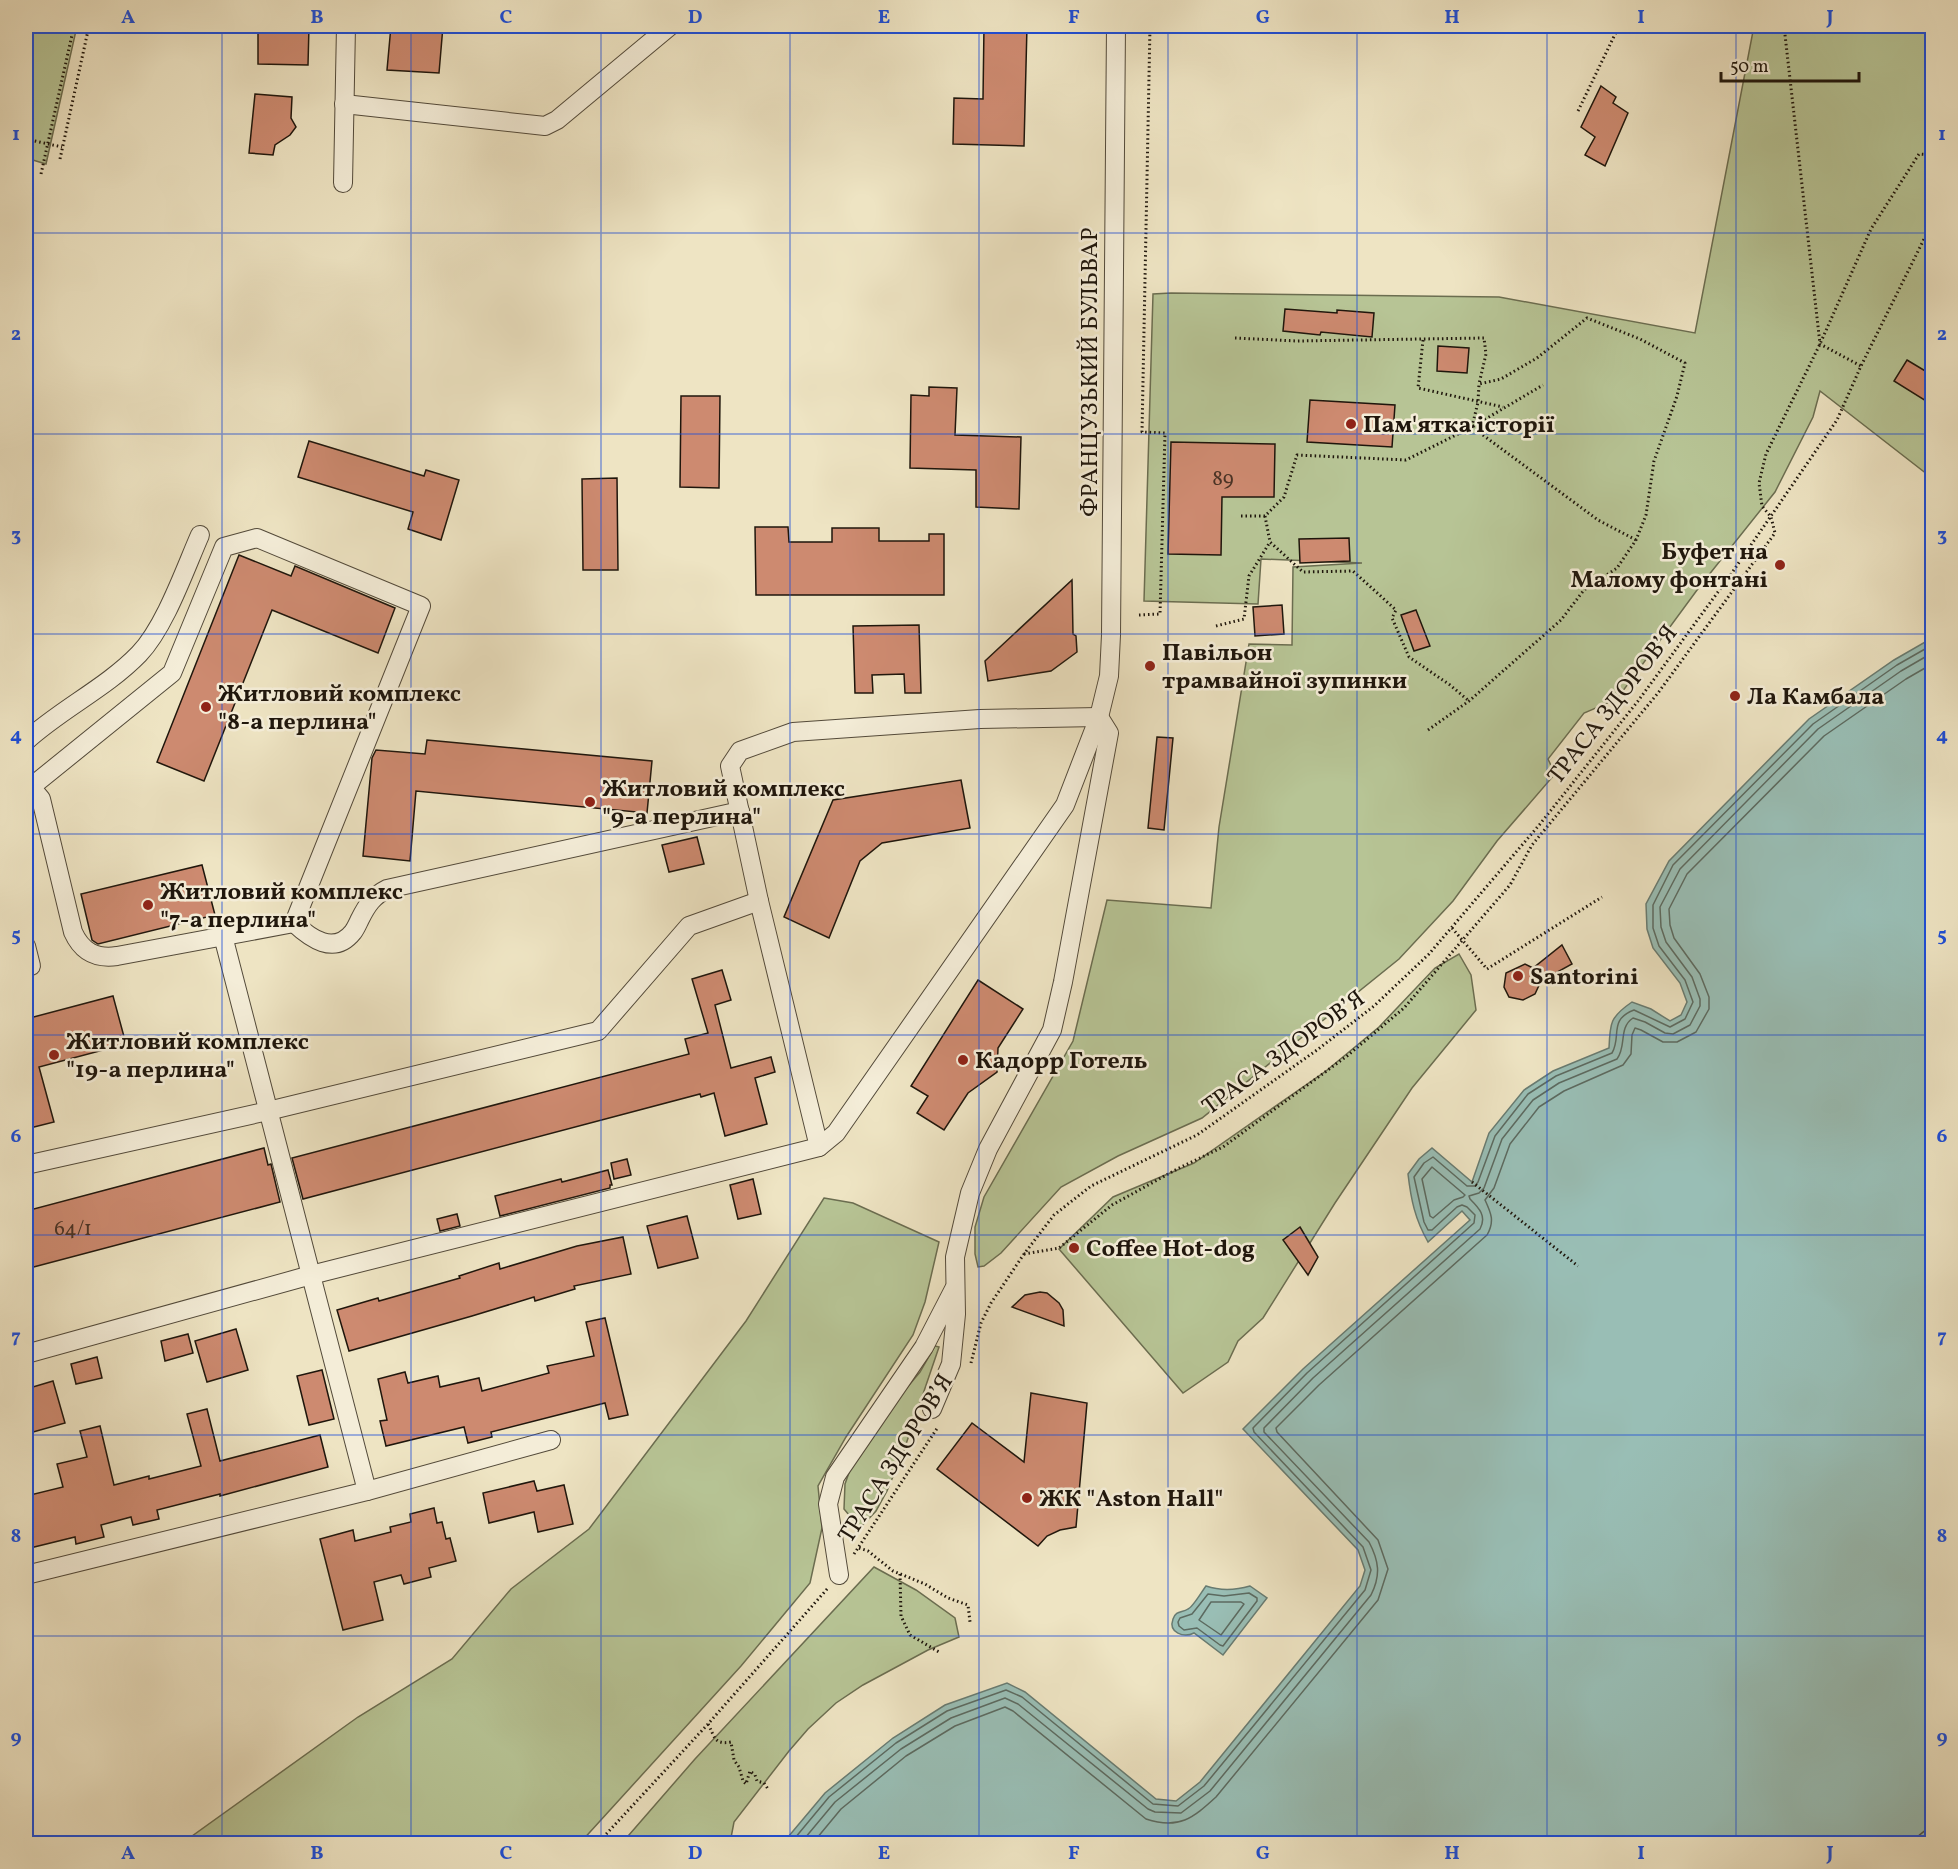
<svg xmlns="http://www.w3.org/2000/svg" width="1958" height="1869" font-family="Vollkorn,serif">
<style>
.green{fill:#b7c495;stroke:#6b6d50;stroke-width:1.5}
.water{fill:#99beb5;stroke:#687b71;stroke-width:1.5}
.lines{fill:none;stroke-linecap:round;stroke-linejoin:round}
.shore{stroke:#5c6a60;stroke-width:1.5}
.ferry{stroke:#4a5147;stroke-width:1.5;stroke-dasharray:8 6;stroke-linecap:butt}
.building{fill:#cd8a70;stroke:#1f160c;stroke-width:1.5}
.minor-casing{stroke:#534a3a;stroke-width:20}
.path{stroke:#1f160c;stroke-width:3;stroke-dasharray:1.5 3;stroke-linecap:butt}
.minor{stroke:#f4edd8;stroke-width:18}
.grid{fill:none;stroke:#1d4ed8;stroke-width:1.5;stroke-opacity:0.55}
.poi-dot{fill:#8f2418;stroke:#f4edd8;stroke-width:2}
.labels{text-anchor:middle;stroke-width:5;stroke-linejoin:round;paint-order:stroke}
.number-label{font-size:21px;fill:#4a3325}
.street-label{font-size:24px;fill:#1f160c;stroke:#f4edd8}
.poi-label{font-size:24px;font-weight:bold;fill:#1f160c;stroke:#f4edd8;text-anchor:start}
.neatline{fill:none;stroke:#1d4ed8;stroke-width:2}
.grid-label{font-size:20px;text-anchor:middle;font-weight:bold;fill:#1d4ed8}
</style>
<rect width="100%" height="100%" fill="#eee4c3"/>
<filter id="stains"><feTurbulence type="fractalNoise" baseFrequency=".00333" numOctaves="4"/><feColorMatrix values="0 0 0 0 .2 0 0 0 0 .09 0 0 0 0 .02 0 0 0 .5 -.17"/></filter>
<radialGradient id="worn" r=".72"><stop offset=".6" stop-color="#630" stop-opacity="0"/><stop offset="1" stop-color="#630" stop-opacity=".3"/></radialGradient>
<!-- green -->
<g class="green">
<path d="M26,26h51l-31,138 -20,-6z"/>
<path d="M1754,26h178v452l-112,-87 -7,26 -38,75 -75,94 -83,113 -33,14 -36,46 7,15 -58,67 -44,60 -54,58 -197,159 -84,38 -57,31 -60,66 -17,13 -6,1 -3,-13v-27l9,-30 89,-156 34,-141 104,8 8,-81 30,-183 43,1 1,-78 69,-4 -101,-4 -3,45 -114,-3 9,-307 18,-1 328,4 196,36z"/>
<path d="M1459,954l12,21 5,35 -64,78 -77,115 -72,115 -25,23 -10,21 -45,31 -124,-144 54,-52 81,-34 132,-92 53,-44 56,-59z"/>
<path d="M824,1198l29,5 86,39 -14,60 -12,33 -67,102 -28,49 4,42 -12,55 -69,83 -161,177 -399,1 177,-127 94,-58 59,-70 78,-60 157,-208z"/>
<path d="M935,1346l4,1 -35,103 -17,41 -11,20 -16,17 -16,-19 1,-25 6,-17 43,-64 26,-31z"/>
<path d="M874,1567l42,23 39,28 4,19 -31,13 -65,35 -27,18 -28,26 -19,22 -55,71 -4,21h-108l73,-84z"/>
</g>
<!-- water -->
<g class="water">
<path d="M1932,638v1205h-1149l42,-50 68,-55 52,-33 62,-22 18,9 131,107 20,2 24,-19 160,-196 5,-16 -7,-20 -115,-121 60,-60 167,-149 -8,-9 -34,31c-13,-23 -17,-42 -20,-68l11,-15 13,-11 40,34 17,-49 35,-43 29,-19 56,-23c1,-25 1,-31 23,-46l19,7 19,12 11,-6 6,-13 -7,-19 -27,-35 -6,-19 -1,-25 23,-43 140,-142 85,-59z"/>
<path d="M1206,1586c15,5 30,4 44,0l17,12 -44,57 -29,-22c-10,5 -26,0 -21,-14 3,-9 9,-6 15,-10 5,-2 14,-18 18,-23z"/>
</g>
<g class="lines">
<!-- shore -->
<g class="shore">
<path d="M1432,1167l33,28 -2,2 -9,3 -21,18 -3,-2 -8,-37z"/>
<path d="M1249,1593l8,5v3l-34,45 -3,-1 -23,-17 -13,2 -5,-4 -1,-4 2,-4 12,-4 16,-20 16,2z"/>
<path d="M1211,1602h30l3,2 -23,31 -22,-15z"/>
<path d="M790,1844l39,-47 67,-54 51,-32 59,-21 16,7 131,107 25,2 26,-20 161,-196 6,-20 -8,-23 -109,-115 -1,-4 54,-55 167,-150 1,-8 -8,-8 -5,-2 -5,2 -25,23h-4l-4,-8 -10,-45 10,-14 9,-6 34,29h8l3,-4 17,-46 33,-42 28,-18 56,-23c10,-17 -4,-33 22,-43l36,17 15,-8 8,-17 -8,-22 -26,-34 -6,-18v-23l20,-40 140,-141 84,-59 35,-20"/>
<path d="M800,1844l35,-42 66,-53 50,-31 54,-20 13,6 130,105 7,3 26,1 29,-22 161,-196c10,-20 8,-34 -2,-53l-105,-110v-4l49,-50 167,-149c7,-13 -1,-21 -10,-30l-1,-3 10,-3 5,-5 18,-49 31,-39 26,-17 58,-24c10,-13 1,-31 16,-41l12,4 20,11 8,1 17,-9 10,-19v-7l-8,-22 -26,-35 -5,-15 -1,-20 20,-38 138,-140 83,-58 31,-18"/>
<path d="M812,1844l29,-35 65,-53 49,-30 50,-19 8,4 133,108c33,11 47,-1 70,-22l162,-197 10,-31 -10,-29 -101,-108 -1,-4 43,-43 168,-150c8,-14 4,-22 -2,-35l9,-12 16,-44 29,-37 25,-16 59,-26 8,-11 1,-19 3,-7 6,2 22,12h14l19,-10 13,-23v-12l-9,-23 -26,-36 -4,-13 -1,-16 18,-35 137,-138 82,-57 26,-15"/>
</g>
<!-- ferry -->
<path class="ferry" d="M1908,1844l24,-19"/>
</g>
<!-- building -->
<g class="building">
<path d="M258,26h51l-1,39 -50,-1z"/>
<path d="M391,26h52l-4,47 -52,-3z"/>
<path d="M984,26h43l-3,120 -71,-2 1,-46 29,1z"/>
<path d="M1601,86l15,11 -3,6 15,10 -23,53 -20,-11 10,-18 -14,-10z"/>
<path d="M255,94l37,3 -1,21 5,9 -6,8 -15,10 -2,10 -24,-2z"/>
<path d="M1285,309l52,4v-3l37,3 -2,24 -51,-5 -1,3 -37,-4z"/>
<path d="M1438,346l31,2 -2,25 -30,-2z"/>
<path d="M1907,360l25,15v15l-6,11 -32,-20z"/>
<path d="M929,387l28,1 -2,47 66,2 -2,72 -43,-2v-37l-66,-2 1,-73 18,1z"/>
<path d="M681,396h39l-1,92 -39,-1z"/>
<path d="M1310,400l85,5 -3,42 -85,-5z"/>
<path d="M309,441l115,35 2,-6 33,10 -18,60 -33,-11 5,-17 -115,-35z"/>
<path d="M1171,442l104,2 -1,53h-52l-1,58 -53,-1z"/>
<path d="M617,478l1,92h-35l-1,-91z"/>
<path d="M755,527h33l1,15h43v-14h47v13h50v-7h15v61h-188z"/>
<path d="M1349,538l1,23 -50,2 -1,-24z"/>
<path d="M239,555l52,21 4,-10 100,42 -17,45 -106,-43 -68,171 -47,-19z"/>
<path d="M1072,580l1,54 3,2 1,16 -26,19 -63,10 -3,-20z"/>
<path d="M1282,605l2,29 -29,2 -2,-29z"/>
<path d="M1416,610l14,36 -16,5 -13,-36z"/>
<path d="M919,625l2,68h-16l-1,-19 -32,1 1,18h-18l-2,-67z"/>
<path d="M1157,737l16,1 -9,92 -16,-2z"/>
<path d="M427,740l225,21 -5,52 -231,-22 -6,70 -47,-5 9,-98 4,-8 49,4z"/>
<path d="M961,780l9,48 -88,15 -22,18 -31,77 -45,-21 49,-117z"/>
<path d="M697,837l7,27 -35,8 -7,-27z"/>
<path d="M202,865l13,50 -117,29 -6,-4 -11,-46z"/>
<path d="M1562,945l10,19 -31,17 -6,13 -12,6 -14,-3 -5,-10 2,-14 19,-9 8,4z"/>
<path d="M722,970l9,30 -16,5 16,63 40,-11 4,15 -20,6 12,46 -42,12 -11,-43 -13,4 -1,-3 -397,105 -11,-41 397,-104 -4,-15 23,-6 -16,-54z"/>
<path d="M978,980l45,29 -25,39 -1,24 -29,21 -24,37 -27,-17 11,-17 -17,-10z"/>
<path d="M113,996l13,48 -87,23 15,55 -28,7v-110z"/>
<path d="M264,1148l4,17 3,-1 9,38 -254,67v-58z"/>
<path d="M627,1159l4,16 -17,4 -3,-16z"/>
<path d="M608,1170l4,15h-2v3l-110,28 -5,-20 66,-17 1,3z"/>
<path d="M753,1179l8,35 -23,5 -8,-34z"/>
<path d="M457,1214l3,12 -20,5 -3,-12z"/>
<path d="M687,1216l11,42 -40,10 -11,-42z"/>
<path d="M1300,1227l18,30 -10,18 -25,-35z"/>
<path d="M623,1237l8,37 -57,12 1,3 -40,12 -1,-4 -62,19 -123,35 -12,-41 41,-12 1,3 81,-23 -1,-2 40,-13 1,6 77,-23z"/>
<path d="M1040,1292l7,1 12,10 4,7 1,16 -52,-19 13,-12z"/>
<path d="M605,1318l23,97 -19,4 -4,-16 -114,29 1,5 -24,6 -4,-16 -78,19 -6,-25 7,-1 -9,-41 27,-7 3,11 30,-7 2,11 39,-9 3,13 67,-18 -2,-7 47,-10 -8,-34z"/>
<path d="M236,1329l12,41 -41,12 -12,-41z"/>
<path d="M188,1334l5,19 -28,8 -4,-20z"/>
<path d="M97,1357l5,21 -26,6 -5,-20z"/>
<path d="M322,1370l12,49 -25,6 -12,-49z"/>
<path d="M53,1381l12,42 -39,11v-45z"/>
<path d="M1031,1393l56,10 -11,124 -16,3 -13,6 -9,10 -101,-77 35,-46 52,39z"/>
<path d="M207,1409l13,52 100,-26 8,32 -108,29v-2l-63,16 2,9 -26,6 -2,-8 -30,8 3,12 -28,7 -1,-7 -49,12v-53l37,-9 -6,-23 30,-7 -7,-26 20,-5 14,59 35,-9v3l52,-13 -14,-52z"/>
<path d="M534,1481l3,10 27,-6 9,39 -35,8 -4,-20 -45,11 -6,-30z"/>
<path d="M434,1508l3,15 5,-1 4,17 4,-1 6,23 -27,7 2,9 -27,7 -3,-9 -27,7 9,38 -40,10 -23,-91 33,-9 2,11 36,-9 -1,-5 21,-5 -1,-8z"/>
</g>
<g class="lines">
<defs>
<g id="minor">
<path d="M344,104l201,22 12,-6 113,-94"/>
<path d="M343,183l3,-157"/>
<path d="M26,741c35,-32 80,-53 113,-87 26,-27 46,-85 61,-119"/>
<path d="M26,784l5,3 10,12 32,133c9,20 23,27 44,24l177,-33"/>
<path d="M31,787l141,-114 52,-126 33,-9 164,68 -127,317"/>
<path d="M294,923c16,15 40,33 59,9 3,-4 5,-9 7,-13 7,-14 13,-23 27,-30l353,-78"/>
<path d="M223,936l144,555"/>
<path d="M26,946l5,20"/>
<path d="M819,1147l-60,-246 -29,-135 10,-15 53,-19 187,-13 119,-2"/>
<path d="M26,1165l242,-54 330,-80 91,-105 70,-25"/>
<path d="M26,1354l285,-79 508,-128 17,-14 229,-328 34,-88 10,-41 2,-41 5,-609"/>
<path d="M932,1409l19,-45 5,-50 -1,-57 15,-64 18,-44 64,-119 11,-48 46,-249 -10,-16"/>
<path d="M26,1575l341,-84 184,-51"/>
<path d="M839,1575l-11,-71 7,-27 89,-130 30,-58"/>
</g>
</defs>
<!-- minor casing -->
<use href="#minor" class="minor-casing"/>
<!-- path -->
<g class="path">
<path d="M1649,26l9,4"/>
<path d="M1784,26l36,318 41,22"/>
<path d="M1578,111l41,-85"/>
<path d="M26,139l36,8"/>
<path d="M60,159l29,-133"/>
<path d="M41,174l33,-148"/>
<path d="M1235,338l62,3 187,-3 2,16 -7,30"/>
<path d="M1423,340l-5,48 85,19"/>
<path d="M1472,427l126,93 38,20"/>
<path d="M1241,516h24l19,-19 13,-42 109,5 66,-33 71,-42"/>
<path d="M1265,516l5,26 33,30 50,-1 43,39 -4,8 17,39 41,28 19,16"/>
<path d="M1139,615l21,-1 5,-181 -23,-1 8,-406"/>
<path d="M1216,626l28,-7 5,-43 21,-34"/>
<path d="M1428,730l41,-29 92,-81 23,-30 33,-22 19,-28 10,-25 8,-54 23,-65 8,-33 -45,-24 -53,-21 -50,40 -36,21 -22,5 -1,18 -6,25"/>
<path d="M1452,928l35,41 115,-72"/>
<path d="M1472,1182l106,84"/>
<path d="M1024,1254l35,-6 53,-43 67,-37 44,-21 124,-91 57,-48 106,-123 22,-40 126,-152 117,-160 -4,-16 -9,-11 -3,-23 7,-29 54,-110 51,-115 48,-75 13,1"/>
<path d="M971,1363l10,-40 10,-20 33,-49 30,-39 37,-29 106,-51 120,-85 57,-44 55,-52 111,-130 98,-123 91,-124 108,-157 24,-54 71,-143"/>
<path d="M859,1548l9,3 25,20 32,13 23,14 20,7 2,17"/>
<path d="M854,1554l84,-127"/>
<path d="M900,1574l1,42 9,19 29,17"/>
<path d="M708,1724c7,13 6,21 23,18l3,18 5,7 4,14 3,3 4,-13 5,4 2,6 7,2 4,6"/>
<path d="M597,1844l111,-120 120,-136"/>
</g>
<!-- minor -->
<use href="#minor" class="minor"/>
</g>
<!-- grid -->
<path class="grid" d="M222,26v1818M411,26v1818M601,26v1818M790,26v1818M979,26v1818M1168,26v1818M1357,26v1818M1547,26v1818M1736,26v1818M26,233h1906M26,434h1906M26,634h1906M26,834h1906M26,1035h1906M26,1235h1906M26,1435h1906M26,1636h1906"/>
<!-- markers -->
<g class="poi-dot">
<circle cx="1351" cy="424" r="6"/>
<circle cx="1780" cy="565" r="6"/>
<circle cx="1150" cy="666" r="6"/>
<circle cx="1735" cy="696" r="6"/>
<circle cx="206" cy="707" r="6"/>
<circle cx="590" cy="802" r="6"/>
<circle cx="148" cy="905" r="6"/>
<circle cx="1518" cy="976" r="6"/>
<circle cx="54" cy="1055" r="6"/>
<circle cx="963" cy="1060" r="6"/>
<circle cx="1074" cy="1248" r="6"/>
<circle cx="1027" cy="1498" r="6"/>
</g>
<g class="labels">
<!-- number labels -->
<g class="number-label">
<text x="1223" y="485">89</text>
<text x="73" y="1235">64/1</text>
</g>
<!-- street labels -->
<g class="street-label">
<text transform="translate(1089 372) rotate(-90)" y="8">ФРАНЦУЗЬКИЙ БУЛЬВАР</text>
<text transform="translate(1612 704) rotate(-52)" y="8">ТРАСА ЗДОРОВ’Я</text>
<text transform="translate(1283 1052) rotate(-36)" y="8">ТРАСА ЗДОРОВ’Я</text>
<text transform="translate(895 1458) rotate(-58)" y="8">ТРАСА ЗДОРОВ’Я</text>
</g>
<!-- poi labels -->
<g class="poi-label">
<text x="1363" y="432">Пам'ятка історії</text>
<text x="1768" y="559" text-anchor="end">Буфет на<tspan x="1768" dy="28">Малому фонтані</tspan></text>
<text x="1162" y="660">Павільон<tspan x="1162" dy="28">трамвайної зупинки</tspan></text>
<text x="218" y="701">Житловий комплекс<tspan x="218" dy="28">"8-а перлина"</tspan></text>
<text x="1747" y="704">Ла Камбала</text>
<text x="602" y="796">Житловий комплекс<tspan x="602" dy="28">"9-а перлина"</tspan></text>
<text x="160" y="899">Житловий комплекс<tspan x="160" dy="28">"7-а перлина"</tspan></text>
<text x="1530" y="984">Santorini</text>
<text x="66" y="1049">Житловий комплекс<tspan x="66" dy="28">"19-а перлина"</tspan></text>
<text x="975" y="1068">Кадорр Готель</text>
<text x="1086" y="1256">Coffee Hot-dog</text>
<text x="1039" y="1506">ЖК "Aston Hall"</text>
</g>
</g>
<!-- margin -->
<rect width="1958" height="1869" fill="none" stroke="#eee4c3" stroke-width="66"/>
<!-- scale -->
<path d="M1721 72v9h138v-9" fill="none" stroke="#1f160c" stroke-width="3"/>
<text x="1730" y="72" font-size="18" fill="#1f160c" stroke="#f4edd8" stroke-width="4.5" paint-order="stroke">50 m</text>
<rect x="33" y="33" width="1892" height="1803" class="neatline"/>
<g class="grid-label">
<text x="128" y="23">A</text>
<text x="317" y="23">B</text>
<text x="506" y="23">C</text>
<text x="695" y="23">D</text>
<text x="884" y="23">E</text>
<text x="1074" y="23">F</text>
<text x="1263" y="23">G</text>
<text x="1452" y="23">H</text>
<text x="1641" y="23">I</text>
<text x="1830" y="23">J</text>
<text x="16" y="140">1</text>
<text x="1942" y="140">1</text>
<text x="16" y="340">2</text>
<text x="1942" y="340">2</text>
<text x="16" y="541">3</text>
<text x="1942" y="541">3</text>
<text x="16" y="741">4</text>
<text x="1942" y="741">4</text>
<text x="16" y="941">5</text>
<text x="1942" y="941">5</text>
<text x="16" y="1142">6</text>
<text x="1942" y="1142">6</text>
<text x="16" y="1342">7</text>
<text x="1942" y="1342">7</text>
<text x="16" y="1542">8</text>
<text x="1942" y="1542">8</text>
<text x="16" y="1743">9</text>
<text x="1942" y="1743">9</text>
<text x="128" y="1859">A</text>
<text x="317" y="1859">B</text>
<text x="506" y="1859">C</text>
<text x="695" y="1859">D</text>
<text x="884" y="1859">E</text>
<text x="1074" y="1859">F</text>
<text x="1263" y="1859">G</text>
<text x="1452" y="1859">H</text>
<text x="1641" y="1859">I</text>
<text x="1830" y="1859">J</text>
</g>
<rect width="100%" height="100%" filter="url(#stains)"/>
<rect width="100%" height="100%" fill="url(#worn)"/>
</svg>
